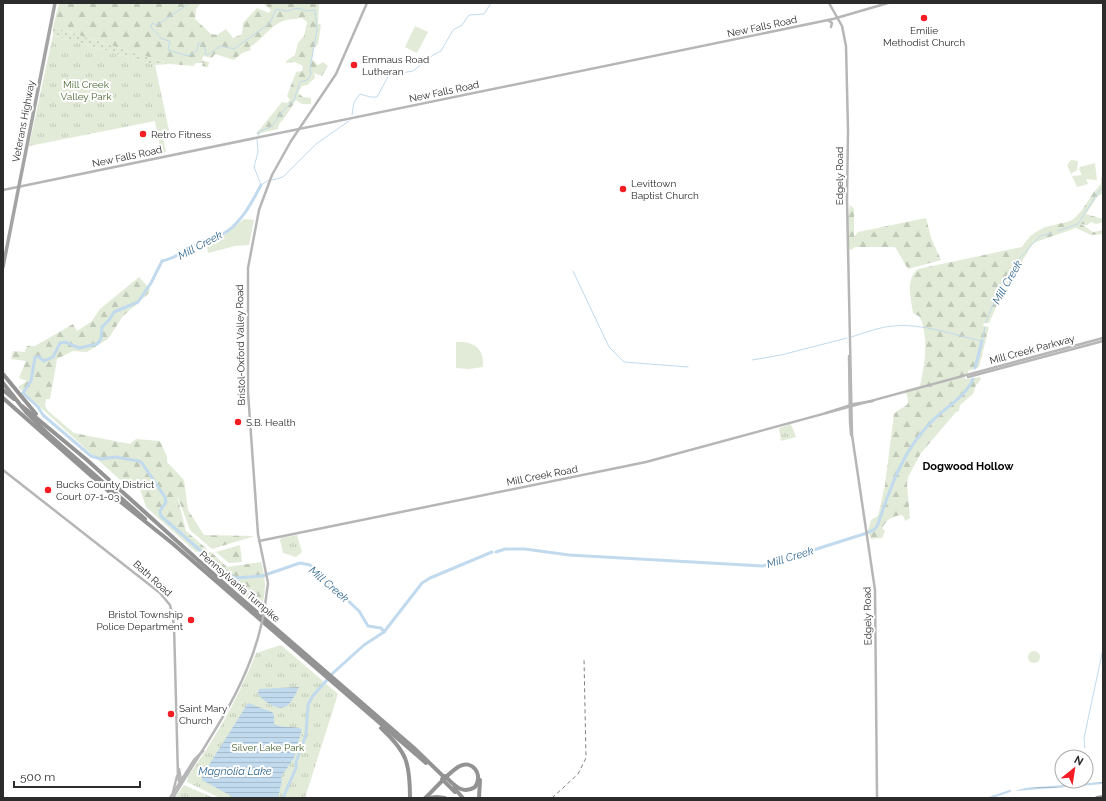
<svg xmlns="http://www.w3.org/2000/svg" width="1106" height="801" font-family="Raleway,sans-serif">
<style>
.grass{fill:url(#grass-dots)}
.forest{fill:url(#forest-firs)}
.park{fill:url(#park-tufts)}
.pitch{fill:#e1ebd7}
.water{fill:url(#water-rules)}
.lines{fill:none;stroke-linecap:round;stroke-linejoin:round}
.stream{stroke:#c1daed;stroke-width:1}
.canal{stroke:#c1daed;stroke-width:2}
.river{stroke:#c1daed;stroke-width:3}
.secondary{stroke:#b6b6b6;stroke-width:2.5}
.primary{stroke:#a4a4a4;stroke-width:3.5}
.highway{stroke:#939393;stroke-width:4}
.rail{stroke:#818181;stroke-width:1;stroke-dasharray:4 3;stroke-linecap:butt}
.secondary-bridge{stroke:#b6b6b6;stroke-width:2.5}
.highway-bridge{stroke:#939393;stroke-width:4}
.poi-dot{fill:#f31d23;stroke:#fff;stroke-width:1.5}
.labels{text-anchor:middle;stroke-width:4;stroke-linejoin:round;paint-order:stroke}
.street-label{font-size:10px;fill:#2c2c2c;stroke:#fff}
.poi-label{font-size:10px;fill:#2c2c2c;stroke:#fff;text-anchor:start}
.park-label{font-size:10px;fill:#4c6a36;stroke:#fff}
.water-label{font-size:11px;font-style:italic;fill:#346a93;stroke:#fff}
.neighbourhood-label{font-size:11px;font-weight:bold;fill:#000;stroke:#fff}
</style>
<defs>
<pattern id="grass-dots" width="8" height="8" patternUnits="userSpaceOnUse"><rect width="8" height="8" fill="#e1ebd7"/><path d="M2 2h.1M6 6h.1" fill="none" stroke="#c1cab9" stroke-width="1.8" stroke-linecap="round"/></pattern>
<pattern id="forest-firs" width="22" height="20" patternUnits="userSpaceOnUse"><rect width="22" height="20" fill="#e1ebd7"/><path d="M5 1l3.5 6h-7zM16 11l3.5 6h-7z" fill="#c1cab9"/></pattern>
<pattern id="park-tufts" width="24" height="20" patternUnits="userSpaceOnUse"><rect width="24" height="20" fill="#e1ebd7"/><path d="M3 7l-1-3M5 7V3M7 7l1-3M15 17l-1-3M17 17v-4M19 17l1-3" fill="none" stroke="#c1cab9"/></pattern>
<pattern id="water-rules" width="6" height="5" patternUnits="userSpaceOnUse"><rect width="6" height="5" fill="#c1daed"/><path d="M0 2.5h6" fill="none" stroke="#a6bbcb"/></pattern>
</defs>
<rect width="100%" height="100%" fill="#fff"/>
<!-- grass -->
<path class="grass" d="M53,27l118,37 -16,1 -102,-30z"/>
<!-- forest -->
<g class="forest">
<path d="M59,3h142l-5,6 -1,10 16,15 6,1 9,-6 7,9 9,-4 1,-11 14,-15 12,5 2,-3 -8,-7h56l-1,20 3,2 -3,19 -4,4 -2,11 6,6 5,-3 5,4 -6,10 -8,-3 1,5 -8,7 -5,1 -4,7 5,4 8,1v6h-9l-6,-4c-4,6 -12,20 -17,24l-1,5 -22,5 26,-32 5,1 3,-3 -3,-4 9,-24 6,-1 1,-5 -8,-4 -9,1v-2l9,-6 3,-12 6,-7 3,-14 -5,-4c-6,1 -13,1 -19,3 -13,5 -21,19 -33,26l1,3 -9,3 -8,7 -19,-6 -3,4 -9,-2 -1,4 7,2 -1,5 -6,-1 1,-3h-7l-3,3 -22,-2 -118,-37z"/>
<path d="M1103,176v17l-6,4 -11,17 17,5v3l-7,2 -5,-2 -4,3 -6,-1 12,8 10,-2v4l-12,1 -15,-7 -43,15 -32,53 -12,27h-5l-1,3 6,1 -10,40 -11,4v3l-5,3 3,2 15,-2 -1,4 -4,4 -3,9 -13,11 -1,6 -3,1 -35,41 -13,24 -1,8 3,33 -5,3 -1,-4 -3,-2c-10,2 -14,4 -19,13l3,3 -3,7 -11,1 -3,-8 3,-11 7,-4 7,-31 9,-71c10,-11 19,-4 11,-24l15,-4c5,-23 9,-47 0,-69l-7,-4c-2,-15 -8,-33 5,-44l104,-22c7,-12 19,-20 32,-22 6,-2 13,-2 18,-5 11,-7 18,-26 29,-36v-6z"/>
<path d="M850,205l4,4v28l4,-5 68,-14 5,20 10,22 -33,9 -13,-22h-40l-4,3 -2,-1 -1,-32z"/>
<path d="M139,277l11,12 -2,5 -25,22 -15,23 -21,13 -14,-1 -16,8 -7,40h-4l-1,7 3,5 26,22 56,11 6,-5 24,2 7,16v5l17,18 4,30 16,25 51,1 -43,13 -22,-19 -13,-35 9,36 21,18 -11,3 -50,-45 -7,-21 -20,-7 -101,-92 9,-6 -8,-3 7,-17 -15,-2 2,-8 12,1 2,-6h8l38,-22 4,7 14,-9 9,-13z"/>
<path d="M240,545l2,17 -13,1 -13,-11z"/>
<path d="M211,552l16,15 34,-5c5,17 6,31 -1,47l-61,-56z"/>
</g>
<!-- park -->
<g class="park">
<path d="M53,35l102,30 15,70 -7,3 3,14 -5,1 -6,-32 -126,25z"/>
<path d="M791,424l5,13 -15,4 -2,-13z"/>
<path d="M297,535l5,17 -6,5 -13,-4 -3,-13 1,-2z"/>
<path d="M281,645l57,49 -33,104h-85l-33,-16 1,-6c28,-38 51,-79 68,-123z"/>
<path d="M184,785l30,13h-39z"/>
</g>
<!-- pitch -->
<g class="pitch">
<path d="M415,26l13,6 -11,21 -12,-6z"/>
<path d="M1071,160l7,1 -1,9 -6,4 -4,-9z"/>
<path d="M1095,163l2,17 -11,-1 2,5 -11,3 -5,-11 10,-1 -3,-6 1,-2z"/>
<path d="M244,219l10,1 -5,25 -14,1 -27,7 -2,-13 15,-2z"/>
<path d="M456,342c18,-1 28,6 27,25l-14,2 -13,-1z"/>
<circle cx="1034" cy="657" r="6"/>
</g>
<!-- water -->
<g class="water">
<path d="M299,687c-3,6 -6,13 -10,17 -9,10 -26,-3 -31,-10l1,-5z"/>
<path d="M248,703l24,9 2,3v9c9,5 18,1 28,5l-8,29 -13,19 1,3 -4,18h-43l-33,-18v-4z"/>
<path d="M1103,782v2l-88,7 10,-3z"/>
</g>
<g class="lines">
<!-- stream -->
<g class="stream">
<path d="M190,3l-33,22 -5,-2 -1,4 11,12 8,2 -2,9 20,6 9,-5 1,-7 2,-1 6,7 -1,4 3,1 12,-9 14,3 36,-26 6,-14 11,2 11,-3 8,3 8,-1 1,1 2,19 -7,38 1,6 -4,6 -7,2 -6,18 -9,9 -14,18 -11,4 -2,5"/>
<path d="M352,115l2,-13 6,-8 10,3h7l12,-22 24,-4 20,-16 8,-4 12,-21 9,-5 7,-10 15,-1 7,-11"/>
<path d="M257,139l1,13 -4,15 7,18 8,-5"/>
<path d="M272,180l11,-3 33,-33 33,-23"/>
<path d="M1058,231l20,-7 21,-33 4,-3"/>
<path d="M573,271l36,76 15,15 64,5"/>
<path d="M986,322l10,-25 22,-37 22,-24 12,-3"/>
<path d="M851,337c14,-4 28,-10 42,-11 29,-3 61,9 89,15l3,-14"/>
<path d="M752,360l29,-5 66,-17"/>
<path d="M1085,748l-1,-10 19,-89"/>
</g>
<!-- canal -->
<path class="canal" d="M989,798l21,-7"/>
<!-- river -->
<g class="river">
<path d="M261,185c-9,17 -21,41 -40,50 -7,4 -16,4 -23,8 -13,7 -21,15 -36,18l-11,22 -13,19 -24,10 -5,8 -7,7 -1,12 -4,5 -18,4 -14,-6 -5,1 -7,14 -9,4 -5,-4h-4l-4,24 -8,12 15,14 5,8 48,41 10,3 14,-2 24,4 3,2 23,34 1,5 -6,9 1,5 57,50 17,12 27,-2 38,-13 10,2 49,46 9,15 13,2 3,4"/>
<path d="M975,368l7,-27"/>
<path d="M496,552l9,-3h20l44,6 194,11 104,-33 8,-4 3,-5c13,-38 24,-72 53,-102 14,-15 33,-23 42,-43"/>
<path d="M283,798l13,-30v-6l10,-27 2,-30 4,-8 21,-24 31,-28 20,-13 38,-49 8,-5 62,-26"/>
</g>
<!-- secondary -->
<g class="secondary">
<path d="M829,3l13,23 4,20 2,84 -1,70 5,235 23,155 2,208"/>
<path d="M828,20l4,3 -1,4"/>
<path d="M3,190l830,-171 55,-16"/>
<path d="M849,356l1,65 1,14"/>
<path d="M968,377l135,-36"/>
<path d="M826,413l28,-9 19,-3"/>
<path d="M3,470l157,123 10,12 4,20 4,152 1,4 3,1"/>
<path d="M259,541l387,-79 457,-124"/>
<path d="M264,613l4,-30 -10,-49 -10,-142v-124l11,-58 13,-35 19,-34 45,-67 31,-71"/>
<path d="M179,769l2,11"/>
<path d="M173,792l4,-16"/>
<path d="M170,798l24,-38 9,-9"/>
<path d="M173,798c33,-56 73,-107 88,-172"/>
</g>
<!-- primary -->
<path class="primary" d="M3,267l52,-264"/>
<!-- highway -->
<g class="highway">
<path d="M3,374l33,40"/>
<path d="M3,390l11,9"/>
<path d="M3,398l119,105 50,40 254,220"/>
<path d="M22,406l65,54 142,128 185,160 30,29"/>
<path d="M48,434l97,85"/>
<path d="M381,728c26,24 29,35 29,70"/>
<path d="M444,781l11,11"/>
<path d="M454,788l9,10"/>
<path d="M425,798c11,-10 21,-23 33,-31 14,-9 26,8 17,20 -12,8 -20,-1 -28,-9"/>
<path d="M428,798l9,-1 8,1"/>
<path d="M479,798l1,-18"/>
<path d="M1097,798l6,-1"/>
</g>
<!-- rail -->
<path class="rail" d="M552,798l26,-24 8,-16 -2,-100"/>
<!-- secondary-bridge -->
<path class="secondary-bridge" d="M261,626l3,-13"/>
<!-- highway-bridge -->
<g class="highway-bridge">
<path d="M3,383l23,29 22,22"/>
<path d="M445,776l2,2"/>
<path d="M442,779l2,2"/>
</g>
</g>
<!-- markers -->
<g class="poi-dot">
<circle cx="924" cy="18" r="4"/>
<circle cx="354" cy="65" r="4"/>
<circle cx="143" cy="134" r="4"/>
<circle cx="623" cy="189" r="4"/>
<circle cx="238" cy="422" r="4"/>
<circle cx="48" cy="490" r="4"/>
<circle cx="191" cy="620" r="4"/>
<circle cx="171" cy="714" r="4"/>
</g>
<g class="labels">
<!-- street labels -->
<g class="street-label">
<text transform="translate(762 26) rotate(-12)" y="4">New Falls Road</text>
<text transform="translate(444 91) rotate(-12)" y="4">New Falls Road</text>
<text transform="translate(23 121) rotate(-79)" y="4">Veterans Highway</text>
<text transform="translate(127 156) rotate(-12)" y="4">New Falls Road</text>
<text transform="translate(839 176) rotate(-90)" y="4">Edgely Road</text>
<text transform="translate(240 345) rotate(-91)" y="4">Bristol-Oxford Valley Road</text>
<text transform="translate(1032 349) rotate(-15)" y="4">Mill Creek Parkway</text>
<text transform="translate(542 475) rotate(-11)" y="4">Mill Creek Road</text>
<text transform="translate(153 578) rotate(42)" y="4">Bath Road</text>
<text transform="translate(240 586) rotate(41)" y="4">Pennsylvania Turnpike</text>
<text transform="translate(867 616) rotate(-91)" y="4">Edgely Road</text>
</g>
<!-- poi labels -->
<g class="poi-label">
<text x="924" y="34" text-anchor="middle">Emilie<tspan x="924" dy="12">Methodist Church</tspan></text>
<text x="362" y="63">Emmaus Road<tspan x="362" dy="12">Lutheran</tspan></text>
<text x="151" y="138">Retro Fitness</text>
<text x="631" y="187">Levittown<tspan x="631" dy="12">Baptist Church</tspan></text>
<text x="246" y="426">S.B. Health</text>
<text x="56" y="488">Bucks County District<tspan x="56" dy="12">Court 07-1-03</tspan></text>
<text x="183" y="618" text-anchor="end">Bristol Township<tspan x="183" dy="12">Police Department</tspan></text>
<text x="179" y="712">Saint Mary<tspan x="179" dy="12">Church</tspan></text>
</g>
<!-- park labels -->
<g class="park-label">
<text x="86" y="88">Mill Creek<tspan x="86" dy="12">Valley Park</tspan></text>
<text x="268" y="751">Silver Lake Park</text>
</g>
<!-- water labels -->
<g class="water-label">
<text transform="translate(200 245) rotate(-28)" y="4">Mill Creek</text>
<text transform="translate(1007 282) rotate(-60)" y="4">Mill Creek</text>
<text transform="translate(790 557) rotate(-17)" y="4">Mill Creek</text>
<text transform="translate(329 584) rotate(41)" y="4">Mill Creek</text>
<text x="235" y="775">Magnolia Lake</text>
</g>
<!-- neighbourhood labels -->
<g class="neighbourhood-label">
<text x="968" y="470">Dogwood Hollow</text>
</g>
</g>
<!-- border -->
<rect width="1106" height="801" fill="none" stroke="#2c2c2c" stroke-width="8"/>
<!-- north arrow -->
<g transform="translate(1074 769) rotate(30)"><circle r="19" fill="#ffffff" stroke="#ababab"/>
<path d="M0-3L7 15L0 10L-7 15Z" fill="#f31d23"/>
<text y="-6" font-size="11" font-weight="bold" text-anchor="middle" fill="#2c2c2c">N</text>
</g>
<!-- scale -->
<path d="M14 781v6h126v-6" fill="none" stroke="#2c2c2c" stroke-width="2"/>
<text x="20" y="781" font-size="12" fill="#2c2c2c" stroke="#ffffff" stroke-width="3" paint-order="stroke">500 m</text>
</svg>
